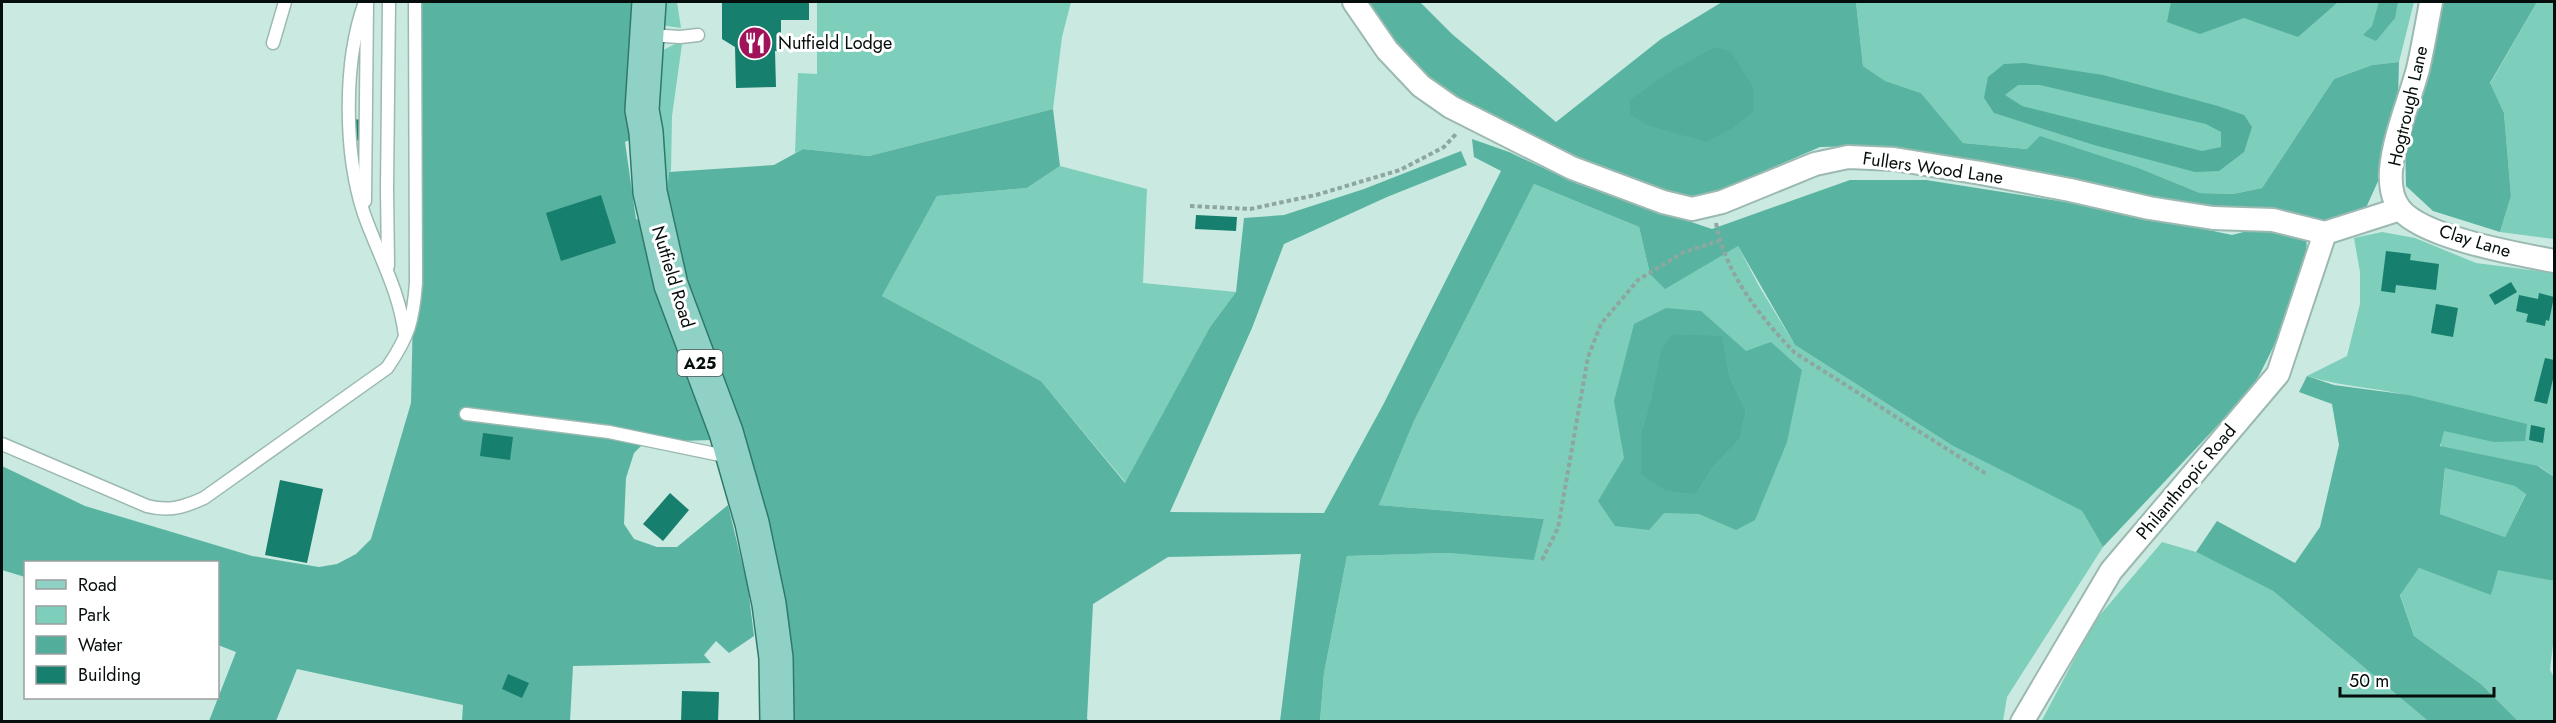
<svg xmlns="http://www.w3.org/2000/svg" width="2556" height="723" font-family="Jost,sans-serif">
<style>
.green{fill:#7dcebb}
.forest{fill:#58b4a0;fill-rule:evenodd}
.water{fill:#52ae9a;fill-rule:evenodd}
.building{fill:#177f6d}
.lines{fill:none;stroke-linecap:round;stroke-linejoin:round}
.lane-casing{stroke:#9bb9b1;stroke-width:15}
.street-casing{stroke:#9bb9b1;stroke-width:26}
.primary-casing{stroke:#2f796a;stroke-width:36}
.path{stroke:#8ea6a0;stroke-width:4;stroke-dasharray:4.5 3;stroke-linecap:butt}
.lane{stroke:#fff;stroke-width:12}
.street{stroke:#fff;stroke-width:22}
.primary{stroke:#8fd1c4;stroke-width:33}
.labels{text-anchor:middle;stroke-width:6;stroke-linejoin:round;paint-order:stroke}
.shield{fill:#fff;stroke:#505655;stroke-width:1.5}
.shield-label{font-size:16px;font-weight:bold;fill:#050e0c}
.poi-label{font-size:18px;fill:#050e0c;stroke:#fff;text-anchor:start}
.street-label{font-size:18px;fill:#050e0c;stroke:#fff}
</style>
<rect width="100%" height="100%" fill="#cae9e1"/>
<!-- green -->
<g class="green">
<path d="M656,2h21l4,26 -21,-3z"/>
<path d="M817,2h254l-9,35 -9,72 -184,47 -66,-7 -8,4 3,-80 19,1z"/>
<path d="M1856,2h558l-15,60 -27,3 -38,14 -72,109 -29,6 -33,-1 -59,-24 -113,-20 -65,-6 -42,-50 -37,-12 -21,-15z"/>
<path d="M2537,2h17v237l-54,-7 11,-36 -7,-83 -14,-29z"/>
<path d="M675,44h7l-10,72 -1,55 -2,1 -2,21 -11,-29 5,-113z"/>
<path d="M1060,166l87,23 -4,94 93,9 -26,35 -84,156 -85,-102 -159,-85 55,-100 90,-8z"/>
<path d="M1534,184l105,43 11,47 88,-28 21,40 36,59 158,101 129,65 21,36 -96,150 -4,24 -683,1 4,-49 23,-117 101,-3 86,6 10,-40 -165,-14 35,-84z"/>
<path d="M2382,232l33,6 61,25 78,10v204l-15,-11 -34,71 -65,-23 6,-53 -20,-61c-39,-12 -80,-12 -119,-24l40,-20 13,-52v-32l-6,-34z"/>
<path d="M2162,542l34,10 77,39 155,130 -387,1 53,-100z"/>
<path d="M2419,568l72,26 6,-25 57,12v55l-4,34 4,7v44h-36l-37,-37 -67,-48 -14,-42z"/>
</g>
<!-- forest -->
<g class="forest">
<path d="M416,2h233l-3,130 -21,10 11,77 13,5 64,216 -68,2 -11,11 -8,25 -2,46 10,15 23,8h20l51,-42 20,83 6,48 -25,17 -13,-12 -12,14 7,8 -138,3 -3,55h-108l1,-16 -166,-36 -21,52h-67l27,-69 -18,-7v-83h-192l-1,15 -23,-7v-104l83,40 167,50 67,11 18,-3 19,-10 15,-15 40,-136 5,-227z"/>
<path d="M1365,2h55l32,32 104,88 105,-83 61,-37h134l7,64 22,15 36,12 42,50 64,6 13,-13 101,33 59,24 33,1 29,-6 72,-109 38,-14 27,-3 -1,38 -14,68 -19,42 -24,11 -28,1 -122,-16 -251,-49 -73,-11 -47,1 -104,45 -33,8 -52,-18 -161,-77 -50,-33 -35,-40z"/>
<path d="M2379,2h19l-3,16 -19,23 -13,-6 9,-9z"/>
<path d="M2440,2h97l-47,81 14,30 7,83 -11,36 -67,-21 -27,-25 -1,-46z"/>
<path d="M1053,109l7,57 -33,22 -90,8 -55,100 159,85 84,102 85,-156 26,-35 8,-74 40,-3 80,-26 97,-38 6,14 -80,32 -103,47 -32,84 -82,184 154,1 59,-108 118,-234 -27,-14 -2,-18 37,13 69,32 134,45 138,-49h76l178,28 128,27 23,-6 50,6c11,26 -38,130 -55,156l-147,156 -21,-36 -129,-65 -158,-101 -57,-99 -73,43 -15,-15 -11,-47 -105,-43 -120,237 -35,84 165,14 -10,41 -86,-7 -101,3 -23,117 -4,48h-40l21,-167 -133,3 -75,47 -6,115 2,2 -303,1 -109,-465 -10,-64 2,-21 105,-7 29,-16 66,7z"/>
<path d="M1666,308l35,3 45,40 25,-9 31,28 -15,72 -32,78 -19,10 -37,-16 -35,-1 -15,17 -34,-4 -17,-25 26,-43 -10,-57 20,-77zM1673,334l49,3 8,41 16,33 -6,28 -27,28 -17,27 -54,-65z"/>
<path d="M2307,376l27,9 75,10 118,29 -2,17 -31,1 -50,-11 -4,15 98,20 16,11v104l-56,-11 -7,25 -72,-27 -19,27 14,41 67,48 37,37h-90l-155,-130 -77,-39 21,-31 78,42 25,-36 19,-82 -7,-41 -33,-12zM2445,468l70,18 11,8 -21,43 -65,-23z"/>
</g>
<!-- water -->
<g class="water">
<path d="M2171,2h167l-40,35 -54,-19 -44,16 -33,-12z"/>
<path d="M1715,47l16,5 22,35 1,24 -23,18 -25,13 -59,-17 -17,-11v-14l38,-27z"/>
<path d="M2024,63l79,12 115,31 26,9 8,12 -8,25 -25,19 -24,1 -101,-27 -100,-32 -10,-15 4,-21 16,-13zM2018,85h22l166,39 15,8v15l-19,4 -180,-45 -17,-11z"/>
<path d="M1673,334l49,2 8,42 16,33 -6,28 -27,28 -17,27 -30,-3 -25,-17 1,-45 10,-32 9,-47z"/>
</g>
<!-- building -->
<g class="building">
<path d="M722,2h87v18h-28v31h-6l1,36 -40,1 -1,-41 -13,-8z"/>
<path d="M353,119l10,1 -1,21 -10,-1z"/>
<path d="M601,195l15,48 -55,18 -15,-48z"/>
<path d="M1196,215l41,2 -1,14 -41,-2z"/>
<path d="M2386,251l25,3 -1,6 29,4 -3,26 -40,-5 -1,8 -14,-2z"/>
<path d="M2511,282l6,10 -22,13 -6,-10z"/>
<path d="M2539,293l15,4 -5,24 -3,-1 -1,6 -19,-4 2,-8 -12,-3 3,-16 19,4z"/>
<path d="M2436,304l22,4 -5,29 -22,-4z"/>
<path d="M2545,358l9,2v15l-7,29 -13,-3z"/>
<path d="M2531,425l14,3 -2,15 -14,-3z"/>
<path d="M483,433l30,4 -3,23 -30,-4z"/>
<path d="M280,480l43,9 -16,74 -42,-8z"/>
<path d="M670,493l19,17 -26,31 -20,-17z"/>
<path d="M508,674l21,9 -7,15 -20,-9z"/>
<path d="M682,691l37,1 -1,30h-37z"/>
</g>
<g class="lines">
<defs>
<g id="lane">
<path d="M365,2c-22,60 -21,151 -1,212 15,42 36,78 41,122"/>
<path d="M648,35l32,2 18,-2"/>
<path d="M273,43l12,-41"/>
<path d="M365,201l2,-199"/>
<path d="M388,266l-1,-78 2,-186"/>
<path d="M466,414l143,18 121,25"/>
<path d="M2,444l145,62c22,6 37,1 57,-8l183,-130c22,-32 26,-47 29,-85l-1,-281"/>
</g>
<g id="street">
<path d="M1354,2l33,48 34,36 30,21 121,61 91,34 29,7 30,-7 93,-38 33,-7 46,2 87,14 89,17 79,18 64,10 60,2 52,13 75,-24"/>
<path d="M2431,2c-4,22 -8,45 -13,67 -9,33 -24,67 -27,101 -1,13 1,29 9,39 24,29 118,45 154,52"/>
<path d="M2022,722l89,-151 167,-197 47,-141"/>
</g>
<path id="primary" d="M649,2l-7,108 4,22 4,60 21,93 55,147 26,91 17,81 7,54 1,64"/>
</defs>
<!-- lane casing -->
<use href="#lane" class="lane-casing"/>
<!-- street casing -->
<use href="#street" class="street-casing"/>
<!-- primary casing -->
<use href="#primary" class="primary-casing"/>
<!-- path -->
<g class="path">
<path d="M1190,206l60,3 66,-14 84,-25 44,-23 13,-14"/>
<path d="M1716,223c9,50 44,94 79,130l193,122"/>
<path d="M1542,560l16,-32 30,-171 13,-33 37,-44 46,-28 35,-11"/>
</g>
<!-- lane -->
<use href="#lane" class="lane"/>
<!-- street -->
<use href="#street" class="street"/>
<!-- primary -->
<use href="#primary" class="primary"/>
</g>
<!-- icons -->
<defs>
<symbol id="restaurant-disc" viewBox="-11 -11 22 22"><circle r="9.5" fill="#a0125a" stroke="#fff"/><path d="M-5-6h1v4h1v-4h1v4h1v-4h1v5L-1.5 .5V6h-2V.5L-5-1ZM5-6V6H3V1.5H1.5Q1.5-4 5-6Z" fill="#fff"/></symbol>
</defs>
<g fill-rule="evenodd">
<use href="#restaurant-disc" x="736" y="24" width="38" height="38"/>
</g>
<g class="labels">
<!-- shield labels -->
<rect class="shield" x="677.5" y="350" width="45" height="26" rx="4.5"/>
<g class="shield-label">
<text x="700" y="369">A25</text>
</g>
<!-- poi labels -->
<g class="poi-label">
<text x="778" y="49">Nutfield Lodge</text>
</g>
<!-- street labels -->
<g class="street-label">
<text transform="translate(2408 106) rotate(-77)" y="6">Hogtrough Lane</text>
<text transform="translate(1933 168) rotate(8)" y="6">Fullers Wood Lane</text>
<text transform="translate(2475 241) rotate(17)" y="6">Clay Lane</text>
<text transform="translate(673 277) rotate(73)" y="6">Nutfield Road</text>
<text transform="translate(2186 482) rotate(-50)" y="6">Philanthropic Road</text>
</g>
</g>
<!-- border -->
<rect width="2556" height="723" fill="none" stroke="#050e0c" stroke-width="6"/>
<!-- legend -->
<rect x="24" y="561" width="195" height="138" fill="#ffffff" stroke="#9b9f9e" stroke-width="1.5"/>
<rect x="36" y="580" width="30" height="9" fill="#8fd1c4" stroke="#9b9f9e" stroke-width="1.5"/>
<text x="78" y="591" font-size="18" fill="#050e0c">Road</text>
<rect x="36" y="606" width="30" height="18" fill="#7dcebb" stroke="#9b9f9e" stroke-width="1.5"/>
<text x="78" y="621" font-size="18" fill="#050e0c">Park</text>
<rect x="36" y="636" width="30" height="18" fill="#52ae9a" stroke="#9b9f9e" stroke-width="1.5"/>
<text x="78" y="651" font-size="18" fill="#050e0c">Water</text>
<rect x="36" y="666" width="30" height="18" fill="#177f6d" stroke="#9b9f9e" stroke-width="1.5"/>
<text x="78" y="681" font-size="18" fill="#050e0c">Building</text>
<!-- scale -->
<path d="M2340 687v9h154v-9" fill="none" stroke="#050e0c" stroke-width="3"/>
<text x="2349" y="687" font-size="18" fill="#050e0c" stroke="#ffffff" stroke-width="4.5" paint-order="stroke">50 m</text>
</svg>
